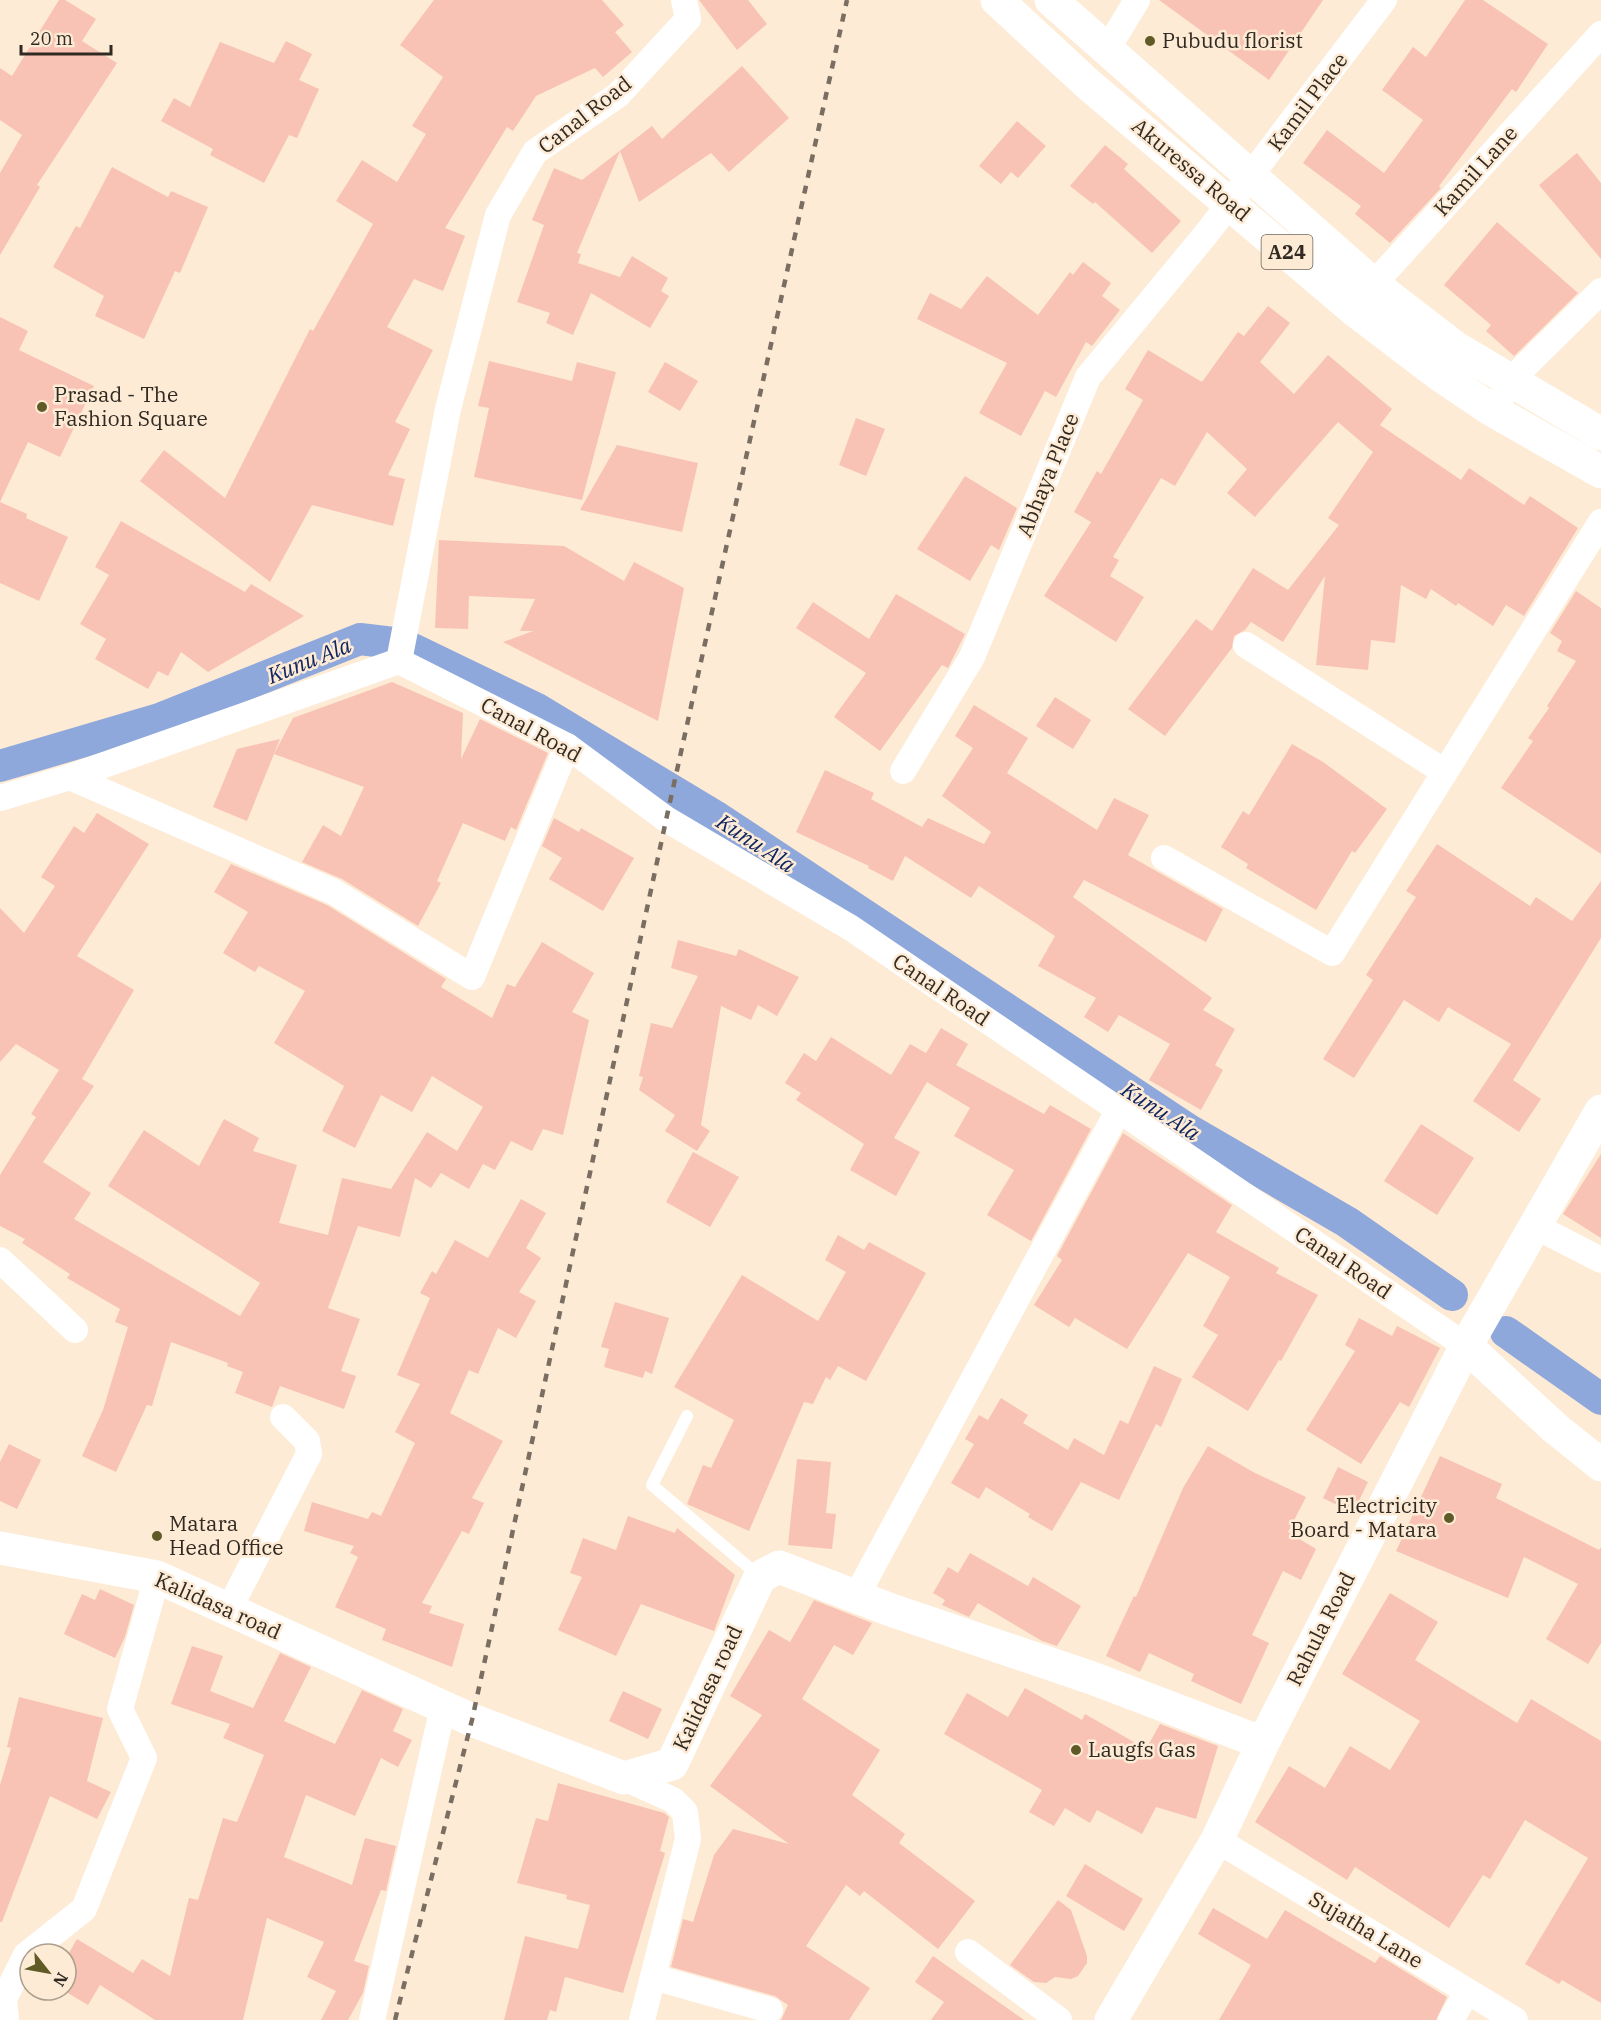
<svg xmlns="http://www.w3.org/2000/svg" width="1601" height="2020" font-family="'IBM Plex Serif',serif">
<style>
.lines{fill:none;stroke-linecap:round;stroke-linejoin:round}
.canal{stroke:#8fa8db;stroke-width:32}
.building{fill:#f8c3b5}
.lane{stroke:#fff;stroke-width:12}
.street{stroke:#fff;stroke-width:26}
.secondary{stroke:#fff;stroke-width:33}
.highway{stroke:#fff;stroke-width:33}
.rail{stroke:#796e61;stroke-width:4.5;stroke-dasharray:8 8;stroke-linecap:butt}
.poi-dot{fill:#605a26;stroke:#fdebd5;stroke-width:2}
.labels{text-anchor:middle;stroke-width:5;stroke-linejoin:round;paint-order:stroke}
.shield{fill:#fdebd5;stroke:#6e6458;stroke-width:1.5}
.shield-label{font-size:20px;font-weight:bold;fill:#312a22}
.poi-label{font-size:21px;fill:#312a22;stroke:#fdebd5;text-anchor:start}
.street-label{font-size:21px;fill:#312a22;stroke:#fdebd5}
.water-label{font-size:22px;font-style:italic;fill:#0e2560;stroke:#fdebd5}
</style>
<rect width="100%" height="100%" fill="#fdebd5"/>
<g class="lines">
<!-- canal -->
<g class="canal">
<path d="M0,766l159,-47 201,-80 42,5 135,65 181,109 471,312 158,92 105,73"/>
<path d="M1506,1332l95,67"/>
</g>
</g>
<!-- building -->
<g class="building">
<path d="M59,0h6l31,19 -14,22 35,22 -80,122 3,2 -40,68v-82l22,-38 -22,-15v-52l12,8z"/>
<path d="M434,0h168l22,25 -9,7 17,20 -29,25 -8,-9 -59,28 -23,35 -6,-4 -62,101 20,8 -22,55 -29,-12 -27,48 46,23 -38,72 15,7 -22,46 17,4 -12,47 -81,-21 -42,77 -130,-101 24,-31 61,48 85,-169 3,2 60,-107 -37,-23 26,-41 35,22 29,-48 -14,-8 31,-49 -43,-32z"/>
<path d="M699,0h49l19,24 -30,26z"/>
<path d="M1159,0h164l-54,80z"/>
<path d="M1465,0h18l65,44 -32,48 -4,-3 -73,97 2,2 -51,55 -35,-29 6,-8 -58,-43 24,-33 57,43 39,-53 -41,-30 31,-43 13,10z"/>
<path d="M286,41l26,13 -13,26 20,9 -22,49 -8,-3 -25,48 -54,-28 3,-6 -52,-28 13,-23 16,9 30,-65 54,21z"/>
<path d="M742,66l47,52 -60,54 -18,-19 -72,49 -19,-51 -43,102 4,1 -3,9 42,14 12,-21 36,22 -7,13 8,5 -19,32 -59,-35 -18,42 -27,-12 4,-10 -33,-11 27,-77 -12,-5 22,-52 28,12 70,-54 10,13z"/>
<path d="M1017,121l29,25 -28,32 -7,-6 -10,12 -22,-18z"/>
<path d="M1105,145l23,19 -4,5 57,52 -29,32 -57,-51 -2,2 -23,-18z"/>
<path d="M1577,153l24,30v76l-62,-74z"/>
<path d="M112,167l56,30 3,-6 37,16 -28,66 -5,-2 -31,68 -49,-23 9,-20 -51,-29 23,-41 4,2z"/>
<path d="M1497,222l81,71 -64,63 -28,-25 5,-6 -47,-40z"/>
<path d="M1083,262l28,21 -9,13 18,14 -28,36 -6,-4 -30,55 -11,-6 -24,45 -42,-23 28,-50 -90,-44 13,-26 31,16 26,-33 51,39 32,-43 3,3z"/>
<path d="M1268,306l22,17 -30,39 34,32 34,-39 64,54 -12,16 81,55 8,-12 55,37 6,-9 48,32 -54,88 -18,-11 -13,21 -35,-23 -2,3 -25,-17 -5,10 -25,-14 -6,58 -24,-3 -3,30 -52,-5 9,-89 -42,66 -32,-20 -6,8 -11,6 -2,12 -67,88 -37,-27 68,-90 16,12 41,-63 35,22 51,-65 -11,-7 45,-66 -35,-30 -83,95 -28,-24 20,-24 -40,-37 -32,54 -14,-8 -48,79 6,3 -9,16 34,21 -28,45 -72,-46 47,-74 -17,-10 23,-41 4,3 42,-74 -18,-11 23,-39 54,32 36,-50 6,4z"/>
<path d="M0,317l28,14 -9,19 75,36 -34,71 -32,-15 -28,60 27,12 -1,4 42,19 -29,64 -39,-18z"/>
<path d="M489,361l83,20 5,-19 39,10 -34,128 -108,-23 15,-69 -11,-2z"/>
<path d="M665,362l33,19 -18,30 -32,-19z"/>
<path d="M856,418l29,11 -19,47 -27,-11z"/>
<path d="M617,445l81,18 -16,69 -102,-22z"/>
<path d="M965,476l52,32 -18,42 -8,-5 -21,36 -53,-32z"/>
<path d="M121,521l124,71 6,-8 53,32 -96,56 -27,-20 -13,24 -10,-5 -10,18 -53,-30 11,-20 -26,-15 29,-49 -14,-8z"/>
<path d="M439,540l125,6 60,35 10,-19 50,26 -26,133 -155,-79 30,-11h-13l15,-32 -66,-3 -1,33 -33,-1z"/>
<path d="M1576,591l25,17v246l-100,-66 32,-47 -5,-3 21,-30 -2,-2 29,-45 -19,-10 5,-10 -12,-8z"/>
<path d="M896,594l69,40 -17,34 -6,-3 -62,86 -46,-34 32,-44 -70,-45 17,-26 56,37z"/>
<path d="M392,682l71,31 -2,46 19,-40 68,34 -32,77 -5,-3 -6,14 -42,-18 -26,58 4,2 -23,43 -76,-47 -40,-17 21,-37 18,11 23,-49 -90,-33 19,-36z"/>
<path d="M1055,697l36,23 -18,29 -37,-23z"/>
<path d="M974,705l54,33 -21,35 90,57 17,-32 35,17 -21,40 95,54 -17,33 -122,-62 -11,17 139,101 -9,12 32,19 -20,36 8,5 -22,40 -52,-30 21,-36 -51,-29 -11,17 -24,-15 12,-19 -58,-32 17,-30 -76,-50 -8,12 -66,-42 -12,25 -25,-13 1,-2 -73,-34 29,-62 49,23 -3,6 51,28 6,-9 56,26 7,-12 -49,-36 31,-48 -18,-12z"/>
<path d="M280,739l-33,82 -34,-14 24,-58z"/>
<path d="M1292,744l31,18 64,47 -32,44 -3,-2 -36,59 -70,-42 2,-4 -27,-17 22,-36 6,4z"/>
<path d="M97,813l52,31 -72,112 57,34 -52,89 12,7 -51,76 48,31 -17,26 166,97 20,-33 -152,-97 36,-56 55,36 25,-47 35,19 -6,13 44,14 -18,58 49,12 14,-57 49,11 36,-57 30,19 26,-44 -51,-31 -20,36 -31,-17 -26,53 -33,-17 22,-45 -70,-43 31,-52 -46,-25 -4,6 -32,-19 25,-41 -34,-20 17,-28 96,41 119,74 -5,8 51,31 15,-34 8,3 27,-45 52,31 -22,39 17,8 -26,115 -20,-6 -11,22 -21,-10 -16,29 -12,-6 -14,25 -28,-16 -10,15 -16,-10 -15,59 -42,-11 -30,82 32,11 -19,52 15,5 -12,33 -64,-23 -8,21 -37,-14 8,-21 -16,-6 1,-3 -57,-21 -19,64 -5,-1 -31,67 -34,-16 21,-46 25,-83 -13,-5 5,-13 -53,-31 3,-4 -48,-31 3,-4 -25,-13v-51l36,-58 -5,-3 28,-44 -43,-26 -16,18v-154l24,25 31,-47 -14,-9 33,-51 10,7z"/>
<path d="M554,818l25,14 2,-4 53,30 -31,53 -54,-32 13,-21 -20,-12z"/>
<path d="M1437,844l93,62 6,-9 36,24 29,-40v57l-88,142 28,19 -22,33 -46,-31 38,-57 -63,-37 -9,15 -35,-22 -50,78 -31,-19 50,-79 -7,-5 50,-78 -10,-6z"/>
<path d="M678,940l58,16 3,-7 60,28 -22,39 -19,-11 -7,15 -30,-14 -20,119 9,6 -13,20 -32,-20 10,-16 -36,-25 4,-13 -4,-1 12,-53 21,5 26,-52 -27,-8z"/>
<path d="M941,1028l27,16 -12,21 88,49 6,-9 41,24 -60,112 -44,-26 27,-45 -60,-34 16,-28 -43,-26 -33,56 26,14 -24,44 -46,-26 14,-26 -68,-44 5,-7 -16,-10 19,-30 12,8 15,-24 60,38 19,-31 16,9z"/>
<path d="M1421,1124l53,34 -37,57 -53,-34z"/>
<path d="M1123,1133l109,72 -16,27 63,36 -3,5 42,22 -37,66 -2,-1 -31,51 -56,-34 26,-42 -15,-9 27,-49 -42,-24 -61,96 -52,-31 -6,9 -35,-22 28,-45 -5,-4z"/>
<path d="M693,1152l46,25 -29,50 -44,-25z"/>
<path d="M1601,1154v84l-38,-24z"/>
<path d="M521,1199l25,14 -20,35 15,10 -22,34 17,9 -20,37 -18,-10 -20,46 -9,-4 -19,43 53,28 -31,57 12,5 -15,31 -7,-3 -40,72 10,3 -3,7 35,11 -12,43 -70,-27 4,-11 -51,-22 23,-50 -8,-4 4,-7 -50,-15 8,-29 56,17 4,-7 9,4 34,-73 -20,-11 25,-48 -23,-9 33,-77 -10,-5 12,-22 4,3 19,-34 33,18z"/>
<path d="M838,1235l26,15 5,-8 57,31 -60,108 -28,-15 -8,14 -4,-3 -13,27 -9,-2 -55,129 -62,-27 16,-39 8,3 23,-48 -60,-33 68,-112 76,46 28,-49 -21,-12z"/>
<path d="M615,1302l54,16 -17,56 -7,-3 -2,7 -39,-11 5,-18 -8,-2z"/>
<path d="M1359,1318l33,18 5,-10 43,22 -31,59 -9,-5 -39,62 -55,-34 49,-79 -10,-6z"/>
<path d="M1154,1366l28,13 -21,48 -5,-3 -37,76 -38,-18 -29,49 -24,-14 2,-3 -44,-27 -7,12 -28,-16 23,-39 -9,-5 14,-24 9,5 13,-22 27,17 -5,8 45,27 6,-12 30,17 16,-35 8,4z"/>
<path d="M9,1444l32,16 -24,49 -17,-8v-39z"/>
<path d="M1208,1446l45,26 53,25 -18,35 28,17 -15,31 -18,-9 -31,64 17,8 -28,61 -50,-23 3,-7 -45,-21 -9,19 -34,-16 28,-60 2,1 47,-109z"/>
<path d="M1440,1456l62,28 -6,14 103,52 2,-3v96l-13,21 -42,-25 32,-55 -54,-27 -16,41 -112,-47z"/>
<path d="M797,1459l34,3 -5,51 10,1 -4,35 -44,-4z"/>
<path d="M1338,1467l30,15 -15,31 -30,-15z"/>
<path d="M628,1516l47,17 2,-5 58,47 -21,56 -73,-27 -25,52 -58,-26 24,-53 -12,-4 13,-35 33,12z"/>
<path d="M970,1553l58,33 5,-9 48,29 -24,40 -15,-5 -64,-38 -9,14 -27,-12 3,-5 -12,-7 15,-26 10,6z"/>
<path d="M100,1589l34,16 -9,32 -10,21 -51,-24 18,-40 13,6z"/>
<path d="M1390,1593l48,29 -23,38 102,63 14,-24 70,42v262l-39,-23 -3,4 -34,-20 63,-106 -63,-38 -35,59 -7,-4 -34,53 -94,-61 -8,13 -92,-58 34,-56 36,22 25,-42 40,24 30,-49 -78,-47z"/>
<path d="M814,1600l58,23 -19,32 -19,-10 -32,54 78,51 -28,45 53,39 -6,9 76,58 -37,48 -74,-58 -4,5 -14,-11 -40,61 64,42 -21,32h-68l7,-15 -13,-9 -104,-29 12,-48 10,3 21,-67 19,-26 56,15 -79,-58 52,-71 -32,-19 39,-66 21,12z"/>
<path d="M192,1646l31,10 -13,35 43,17 27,-55 31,14 -27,54 51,23 27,-54 41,19 -10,22 19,9 -14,27 -17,-9 -26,58 -49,-21 -22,62 68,28 13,-47 31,8 -10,45 -5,-1 -27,71 15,5 -6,27 -15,27h-27l15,-29 -29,-14 17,-35 -57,-24 -24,102h-88l-55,-35 -12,20 -22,-13v-34l11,-19 56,34 9,-14 28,17 19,-78 9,2 25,-82 14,4 27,-67 -41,-17 7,-14 -59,-20z"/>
<path d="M1025,1688l57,32 3,-6 61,35 14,-25 58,22 -22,73 -40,-12 -14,27 -45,-24 -7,13 -25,-15 -11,18 -25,-14 13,-22 -98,-56 23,-41 41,24z"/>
<path d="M623,1691l39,18 -14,30 -39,-18z"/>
<path d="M19,1697l84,21 -16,63 24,11 -14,27 -47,-23 -48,126h-2v-137l11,-37 -4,-1z"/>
<path d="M558,1783l106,30 5,4 -9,34 5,2 -42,140 -58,-16 -9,35 -6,-2 -3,10h-43l21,-84 53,13 12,-44 -24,-6 1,-4 -50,-12 19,-65 12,3z"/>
<path d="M1085,1864l58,35 -19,32 -58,-35z"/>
<path d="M1058,1900l13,10 16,46v7l-9,13 -7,3 -16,-2 -9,6 -12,-1 -24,-17z"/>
<path d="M1213,1908l54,31 18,-29 90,53 5,-7 67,41 -11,23h-217l32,-55 -53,-31z"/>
<path d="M933,1956l91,64h-93l13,-18 -29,-20z"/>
</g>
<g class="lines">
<!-- lane -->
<path class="lane" d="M687,1416l-35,69 107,91"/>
<!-- street -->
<g class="street">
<path d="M1108,48l29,-48"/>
<path d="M1361,298l240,-264"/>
<path d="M1492,410l27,-38 82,-81"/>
<path d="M1246,645l197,126"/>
<path d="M399,661l49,-252 50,-194 37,-63 83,-57 70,-76 -4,-19"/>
<path d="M903,771l69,-114 116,-280 119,-144 177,-233"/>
<path d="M70,777l264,115 138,85 95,-231"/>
<path d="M0,798l70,-21 329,-116 168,85 99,73 185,109 615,418"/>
<path d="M1164,858l168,95 269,-431"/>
<path d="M1535,1226l66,34"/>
<path d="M0,1260l75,70"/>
<path d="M857,1595l261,-484"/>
<path d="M229,1609l80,-155 -2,-13 -24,-24"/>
<path d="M624,1778l49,22 12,12 3,27 -46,181"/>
<path d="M1217,1840l298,180"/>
<path d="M968,1952l91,68"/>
<path d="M653,1977l117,33"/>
<path d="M6,2020l-2,-21 22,-44 58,-46 60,-151 -24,-49 37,-132"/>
<path d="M372,2020l71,-313"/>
<path d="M1451,2020l16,-28"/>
</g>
<!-- secondary -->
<g class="secondary">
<path d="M1466,1346l89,82 46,37"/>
<path d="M0,1548l157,29 315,143 152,58 48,-14 88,-187 19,-10 112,43 201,68 171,65"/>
<path d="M1111,2020l106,-180 46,-97 203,-397 135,-235"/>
</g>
<!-- highway -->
<g class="highway">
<path d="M997,0l91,84 264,224 88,67 52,35 109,62"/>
<path d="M1051,0l322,284 83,64 145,86"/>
</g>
<!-- rail -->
<path class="rail" d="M395,2020l77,-300 196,-909 179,-811"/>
</g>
<!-- markers -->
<g class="poi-dot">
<circle cx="1150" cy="41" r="6"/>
<circle cx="42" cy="407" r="6"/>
<circle cx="1449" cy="1518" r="6"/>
<circle cx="157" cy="1536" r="6"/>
<circle cx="1076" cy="1750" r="6"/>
</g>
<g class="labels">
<!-- shield labels -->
<rect class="shield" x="1261.5" y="235" width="51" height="34" rx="4.5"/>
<g class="shield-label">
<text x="1287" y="259">A24</text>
</g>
<!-- poi labels -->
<g class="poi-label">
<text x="1162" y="48">Pubudu florist</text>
<text x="54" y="402">Prasad - The<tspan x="54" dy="24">Fashion Square</tspan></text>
<text x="1437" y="1513" text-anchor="end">Electricity<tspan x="1437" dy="24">Board - Matara</tspan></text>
<text x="169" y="1531">Matara<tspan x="169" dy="24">Head Office</tspan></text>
<text x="1088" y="1757">Laugfs Gas</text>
</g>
<!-- street labels -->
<g class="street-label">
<text transform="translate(1308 102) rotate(-53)" y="7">Kamil Place</text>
<text transform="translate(585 115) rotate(-38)" y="7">Canal Road</text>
<text transform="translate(1191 170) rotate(40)" y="7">Akuressa Road</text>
<text transform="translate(1476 171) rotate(-48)" y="7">Kamil Lane</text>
<text transform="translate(1048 475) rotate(-68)" y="7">Abhaya Place</text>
<text transform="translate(531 730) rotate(29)" y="7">Canal Road</text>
<text transform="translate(941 990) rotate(34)" y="7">Canal Road</text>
<text transform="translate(1343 1263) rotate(34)" y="7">Canal Road</text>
<text transform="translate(218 1606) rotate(24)" y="7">Kalidasa road</text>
<text transform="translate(1321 1629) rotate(-63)" y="7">Rahula Road</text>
<text transform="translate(708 1688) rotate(-65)" y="7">Kalidasa road</text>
<text transform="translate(1366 1930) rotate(31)" y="7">Sujatha Lane</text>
</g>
<!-- water labels -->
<g class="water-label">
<text transform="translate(309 660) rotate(-22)" y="8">Kunu Ala</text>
<text transform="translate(756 843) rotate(33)" y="8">Kunu Ala</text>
<text transform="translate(1161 1111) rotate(33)" y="8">Kunu Ala</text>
</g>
</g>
<!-- north arrow -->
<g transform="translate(48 1972) rotate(121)"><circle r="28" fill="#fdebd5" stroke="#ab9e8d" stroke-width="1.5"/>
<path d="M0-4.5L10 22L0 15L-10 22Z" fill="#605a26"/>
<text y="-9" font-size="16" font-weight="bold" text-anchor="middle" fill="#312a22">N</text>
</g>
<!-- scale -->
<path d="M21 45v9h90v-9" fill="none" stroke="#312a22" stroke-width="3"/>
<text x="30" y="45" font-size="18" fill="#312a22" stroke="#fdebd5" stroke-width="4.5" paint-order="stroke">20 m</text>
</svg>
